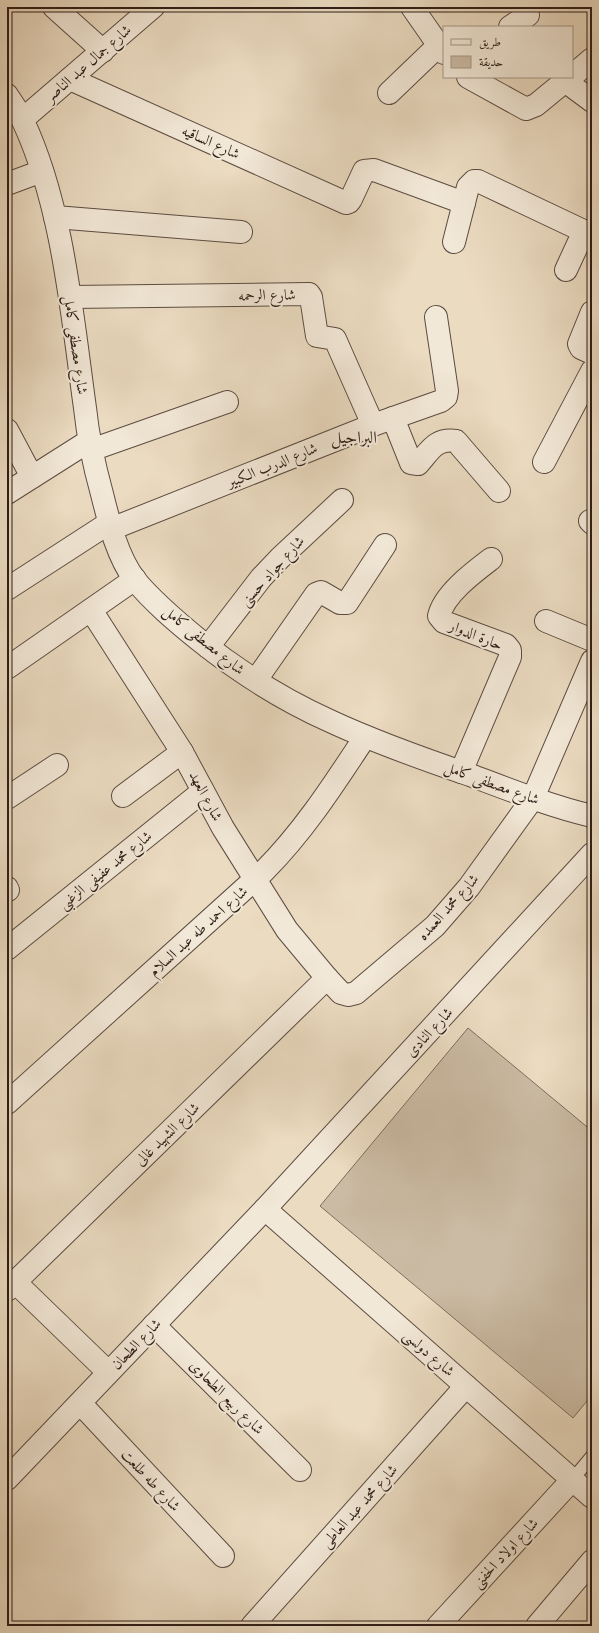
<svg xmlns="http://www.w3.org/2000/svg" width="599" height="1633" font-family="Cardo,Amiri,serif">
<style>
.green{fill:#cbbba4;stroke:#7c6c5e}
.lines{fill:none;stroke-linecap:round;stroke-linejoin:round}
.service-casing{stroke:#5c4c42;stroke-width:14}
.minor-casing{stroke:#5c4c42;stroke-width:24}
.tertiary-casing{stroke:#5c4c42;stroke-width:24}
.service{stroke:#f2e8d7;stroke-width:12}
.minor{stroke:#f2e8d7;stroke-width:22}
.tertiary{stroke:#f2e8d7;stroke-width:22}
.labels{text-anchor:middle;stroke-width:4;stroke-linejoin:round;paint-order:stroke}
.street-label{font-size:15px;fill:#2d1d17;stroke:#f2e8d7}
.quarter-label{font-size:17px;fill:#2d1d17;stroke:#f2e8d7}
</style>
<rect width="100%" height="100%" fill="#ebdbc1"/>
<filter id="stains"><feTurbulence type="fractalNoise" baseFrequency=".005" numOctaves="4"/><feColorMatrix values="0 0 0 0 .2 0 0 0 0 .09 0 0 0 0 .02 0 0 0 .5 -.17"/></filter>
<radialGradient id="worn" r=".72"><stop offset=".6" stop-color="#630" stop-opacity="0"/><stop offset="1" stop-color="#630" stop-opacity=".3"/></radialGradient>
<!-- green -->
<path class="green" d="M468,1028l124,103v264l-19,23 -253,-212z"/>
<g class="lines">
<defs>
<path id="service" d="M572,1480l20,-24"/>
<g id="minor">
<path d="M54,7l49,44"/>
<path d="M412,7l32,46"/>
<path d="M510,27l18,-12"/>
<path d="M572,76l20,-17"/>
<path d="M468,77l58,32 10,-4 34,-28"/>
<path d="M70,79l276,124 3,-1 2,-3 13,-28 10,-1 90,33"/>
<path d="M565,81l27,20"/>
<path d="M389,93l49,-47"/>
<path d="M7,184l35,-13"/>
<path d="M55,217l186,15"/>
<path d="M454,242l14,-55 6,-6h4l114,54"/>
<path d="M566,270l18,-39"/>
<path d="M70,297l239,-3 2,3 6,39 18,3 38,86"/>
<path d="M592,312l-13,32 2,4 11,5"/>
<path d="M393,418l18,45 7,1c12,-13 17,-26 38,-23l43,50"/>
<path d="M7,430l25,47"/>
<path d="M91,450l136,-48"/>
<path d="M544,462l48,-91"/>
<path d="M7,493l82,-52"/>
<path d="M590,521l2,2"/>
<path d="M111,529l262,-104 68,-24 5,-4 1,-6 -11,-74"/>
<path d="M7,589l102,-66"/>
<path d="M91,610l91,142 41,76 64,102 40,48 14,15 7,2 8,-2 79,-67 34,-39 64,-89 59,-137"/>
<path d="M546,621l46,19"/>
<path d="M208,647l53,-69 19,-20 62,-58"/>
<path d="M7,668l128,-89"/>
<path d="M256,680l60,-86 5,-2 19,11h7l38,-58"/>
<path d="M461,772l49,-115v-7l-4,-5 -62,-23 -5,-6c5,-22 35,-44 52,-57"/>
<path d="M123,796l59,-44"/>
<path d="M7,798l50,-33"/>
<path d="M7,888l1,2"/>
<path d="M7,949l196,-158"/>
<path d="M7,1103l257,-232c40,-40 70,-87 101,-134"/>
<path d="M265,1209l327,288"/>
<path d="M16,1283l92,89"/>
<path d="M7,1290l320,-312"/>
<path d="M154,1325l146,145"/>
<path d="M80,1403l143,153"/>
<path d="M7,1479l258,-270 327,-355"/>
<path d="M252,1626l214,-240"/>
<path d="M438,1626l134,-146"/>
<path d="M537,1626l55,-65"/>
</g>
<g id="tertiary">
<path d="M7,95c5,8 12,17 16,26 40,85 49,194 62,287 3,29 9,57 17,86 7,28 15,62 33,86 18,22 42,42 64,60 40,32 84,60 131,81 45,21 93,38 140,54 40,15 80,31 122,41"/>
<path d="M23,119l130,-112"/>
</g>
</defs>
<!-- service casing -->
<use href="#service" class="service-casing"/>
<!-- minor casing -->
<use href="#minor" class="minor-casing"/>
<!-- tertiary casing -->
<use href="#tertiary" class="tertiary-casing"/>
<!-- service -->
<use href="#service" class="service"/>
<!-- minor -->
<use href="#minor" class="minor"/>
<!-- tertiary -->
<use href="#tertiary" class="tertiary"/>
</g>
<g class="labels">
<!-- street labels -->
<g class="street-label">
<text transform="translate(88 63) rotate(-41)" y="5">شارع جمال عبد الناصر</text>
<text transform="translate(211 142) rotate(24)" y="5">شارع الساقيه</text>
<text transform="translate(267 295) rotate(-1)" y="5">شارع الرحمه</text>
<text transform="translate(76 345) rotate(82)" y="5">شارع مصطفى كامل</text>
<text transform="translate(272 465) rotate(-22)" y="5">شارع الدرب الكبير</text>
<text transform="translate(272 571) rotate(-48)" y="5">شارع جواد حسنى</text>
<text transform="translate(476 635) rotate(22)" y="5">حارة الدوار</text>
<text transform="translate(204 640) rotate(39)" y="5">شارع مصطفى كامل</text>
<text transform="translate(492 783) rotate(20)" y="5">شارع مصطفى كامل</text>
<text transform="translate(206 796) rotate(62)" y="5">شارع العهد</text>
<text transform="translate(105 870) rotate(-39)" y="5">شارع محمد عفيفى الزغبى</text>
<text transform="translate(448 907) rotate(-48)" y="5">شارع محمد العمده</text>
<text transform="translate(198 931) rotate(-42)" y="5">شارع احمد طه عبد السلام</text>
<text transform="translate(429 1032) rotate(-47)" y="5">شارع النادى</text>
<text transform="translate(167 1134) rotate(-44)" y="5">شارع الشهيد غالى</text>
<text transform="translate(136 1344) rotate(-46)" y="5">شارع الطحان</text>
<text transform="translate(429 1353) rotate(41)" y="5">شارع دولسى</text>
<text transform="translate(227 1397) rotate(45)" y="5">شارع ربيع الطحاوى</text>
<text transform="translate(151 1480) rotate(47)" y="5">شارع طه طلعت</text>
<text transform="translate(359 1506) rotate(-48)" y="5">شارع محمد عبد العاطى</text>
<text transform="translate(505 1553) rotate(-47)" y="5">شارع اولاد الحفنى</text>
</g>
<!-- quarter labels -->
<g class="quarter-label">
<text x="354" y="443">البراجيل</text>
</g>
</g>
<!-- margin -->
<rect width="599" height="1633" fill="none" stroke="#ebdbc1" stroke-width="24"/>
<rect x="8" y="8" width="583" height="1617" fill="none" stroke="#2d1d17" stroke-width="2"/>
<rect x="12" y="12" width="575" height="1609" fill="none" stroke="#2d1d17"/>
<!-- legend -->
<rect x="443" y="26" width="130" height="52" fill="#f2e8d7" stroke="#a3978a"/>
<rect x="451" y="39" width="20" height="6" fill="#f2e8d7" stroke="#a3978a"/>
<text x="479" y="46" font-size="12" fill="#2d1d17">طريق</text>
<rect x="451" y="56" width="20" height="12" fill="#cbbba4" stroke="#a3978a"/>
<text x="479" y="66" font-size="12" fill="#2d1d17">حديقة</text>
<rect width="100%" height="100%" filter="url(#stains)"/>
<rect width="100%" height="100%" fill="url(#worn)"/>
</svg>
